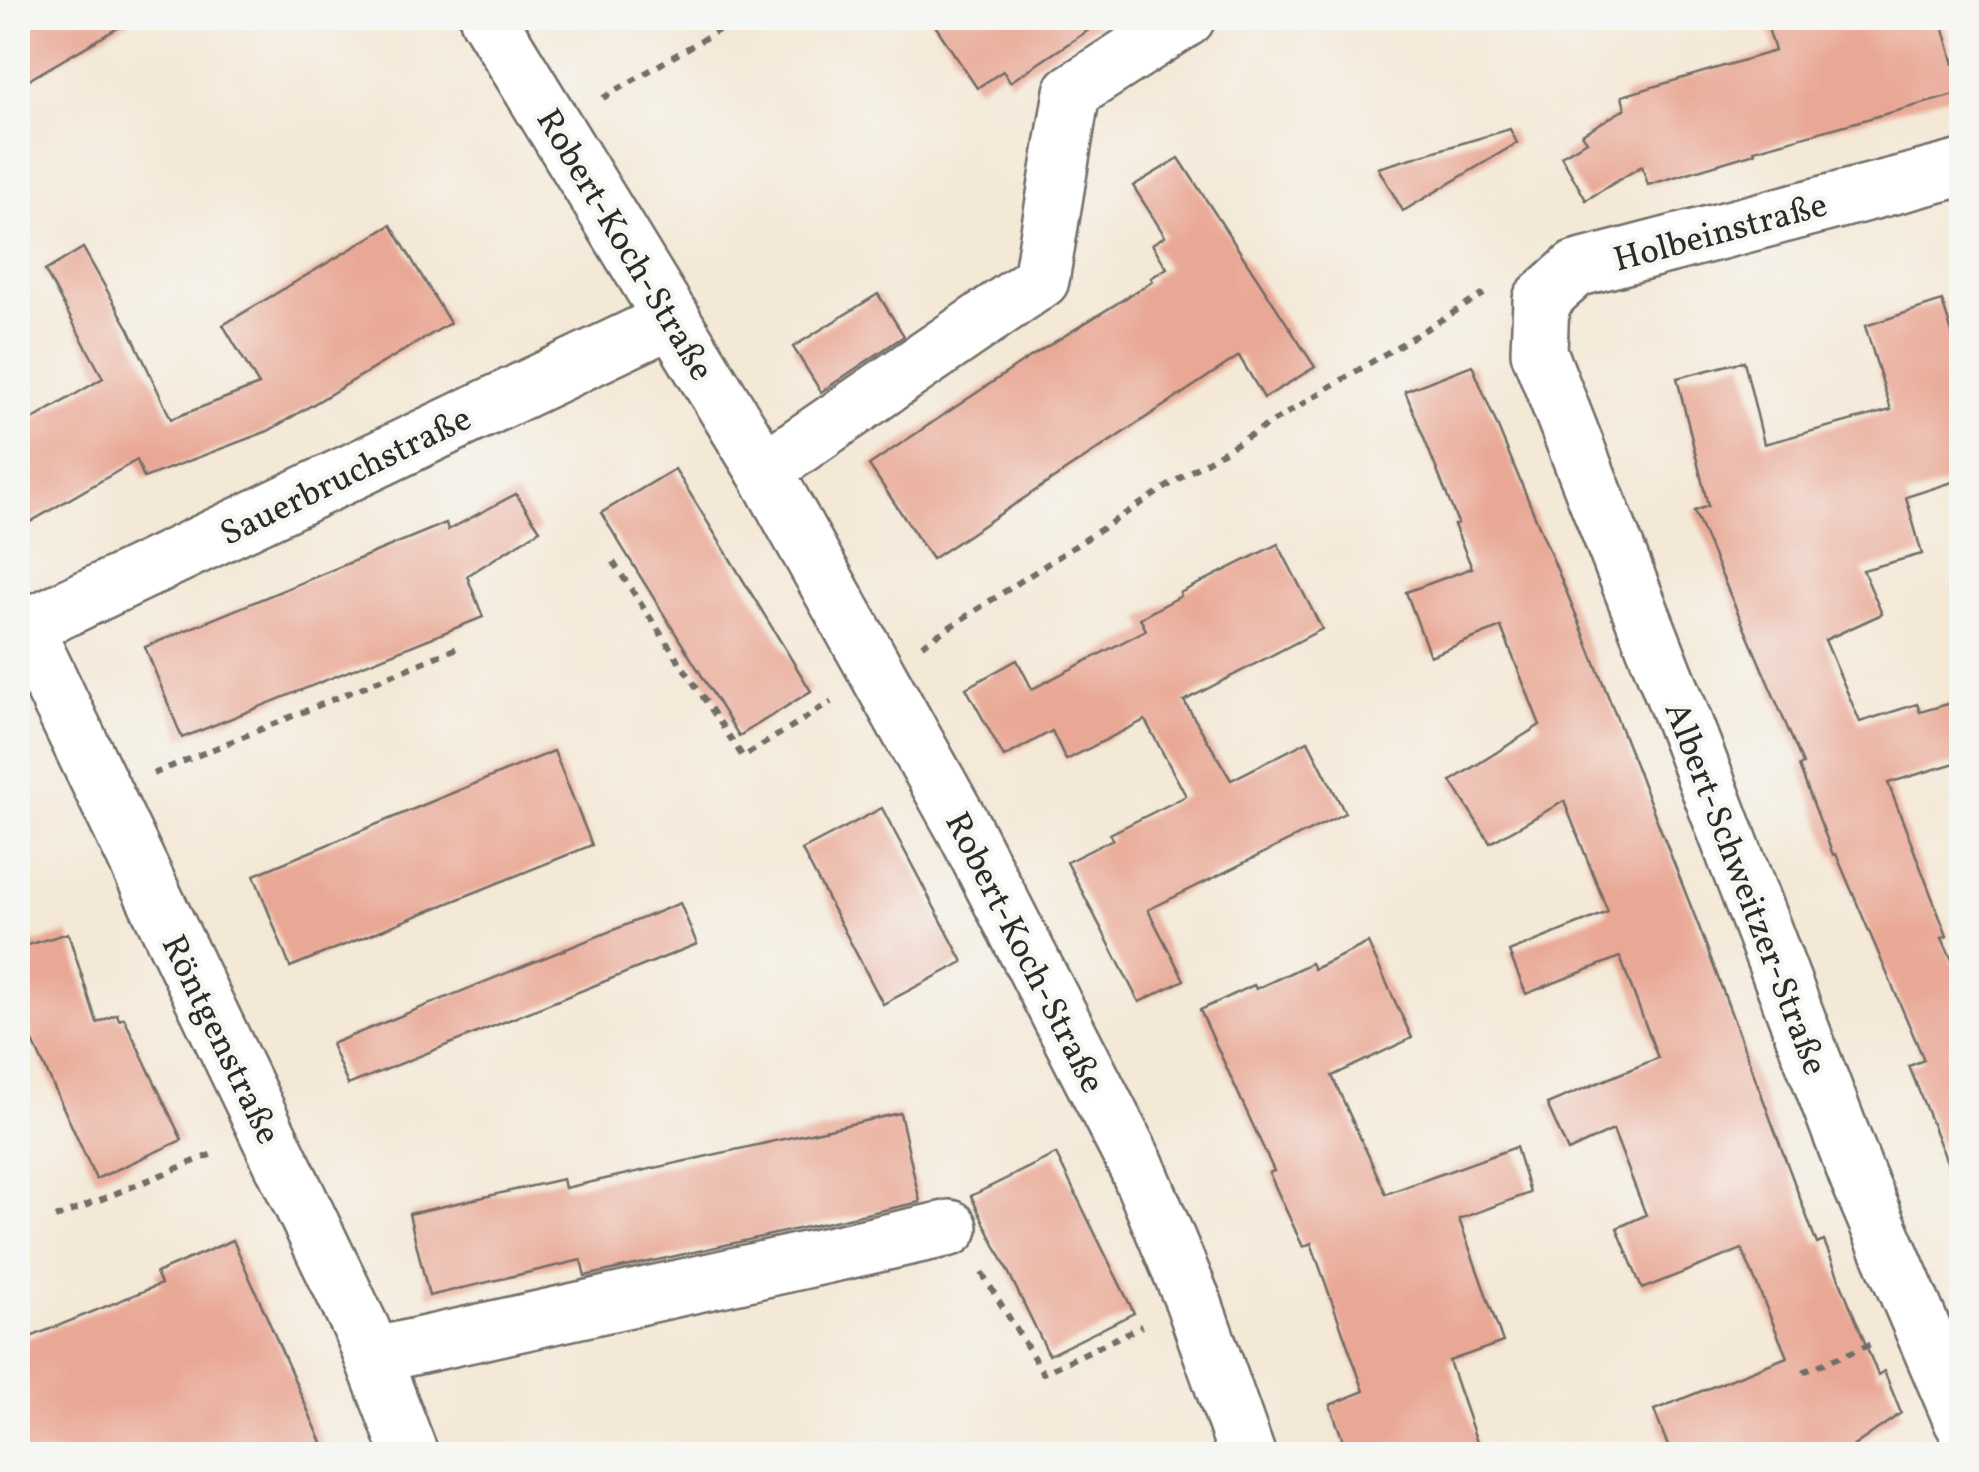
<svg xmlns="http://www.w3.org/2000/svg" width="1979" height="1472" font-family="Vollkorn,serif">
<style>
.building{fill:#e9a895}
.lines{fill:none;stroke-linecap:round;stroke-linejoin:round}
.minor-casing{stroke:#716d67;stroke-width:60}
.path{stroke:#716d67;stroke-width:6;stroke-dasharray:8 8;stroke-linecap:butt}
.minor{stroke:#fff;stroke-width:55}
.labels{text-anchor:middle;stroke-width:9;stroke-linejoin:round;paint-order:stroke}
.street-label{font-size:35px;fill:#2b2b2b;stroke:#f6f6f2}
</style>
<rect width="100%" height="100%" fill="#f6f6f2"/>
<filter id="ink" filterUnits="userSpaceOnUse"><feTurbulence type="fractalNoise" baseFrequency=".01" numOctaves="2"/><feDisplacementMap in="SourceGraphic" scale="20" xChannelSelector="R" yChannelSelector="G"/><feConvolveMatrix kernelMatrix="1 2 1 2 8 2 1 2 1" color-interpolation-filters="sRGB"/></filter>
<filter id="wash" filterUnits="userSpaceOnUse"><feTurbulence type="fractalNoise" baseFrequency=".0048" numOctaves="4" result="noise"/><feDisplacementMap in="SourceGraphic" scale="40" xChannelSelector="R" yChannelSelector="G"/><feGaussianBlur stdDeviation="2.25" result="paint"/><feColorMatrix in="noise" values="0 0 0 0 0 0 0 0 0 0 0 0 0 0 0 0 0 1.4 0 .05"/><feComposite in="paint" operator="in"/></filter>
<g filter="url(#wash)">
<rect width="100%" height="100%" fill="#f4e8d6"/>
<g id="blocks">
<!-- building -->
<g class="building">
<path d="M18,18h117l-117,68z"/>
<path d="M930,18h177l-97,64 -7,-11 -26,17z"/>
<path d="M1765,18h176l21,75 -208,57 1,3 -107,32 -6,-19 -56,34 -25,-44 26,-15 -5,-7 43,-25 -3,-13 153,-45z"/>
<path d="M1510,129l7,14 -114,68 -25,-43z"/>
<path d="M1179,158l136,209 -51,31 -25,-42 -307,203 -63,-94 158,-106 126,-78 -2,-3 16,-10 -15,-24 13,-8 -32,-50z"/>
<path d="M391,225l59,98 -182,108 -124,47 -7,-18 -119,69v-101l85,-50 -58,-107 38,-23 46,81 42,90 88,-34 -36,-60z"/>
<path d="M878,294l26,42 -83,56 -28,-45z"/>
<path d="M1942,301l20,63v115l-56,18 16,57 -59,16 19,44 -57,26 35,82 57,-18 3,8 42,-12v61l-74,22 59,153 -5,2 20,44 -3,210 -50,-126 15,-6 -88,-206 -3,1 -34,-89 4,-2 -109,-253 14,-5 -31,-128 67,-17 20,83 127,-34 -26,-84z"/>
<path d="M1472,365l107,257 122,310 116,312 7,-3 54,134 6,-4 17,42 -59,41h-171l-17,-44 133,-53 -45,-108 -100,40 -25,-61 29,-13 -33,-85 -45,21 -21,-47 111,-46 -38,-101 -94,37 -17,-42 99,-40 -44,-111 -74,42 -39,-62 89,-56 -39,-98 -71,29 -24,-64 66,-24 -18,-43 4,-2 -53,-132z"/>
<path d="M675,469l136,222 -72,45 -138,-223z"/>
<path d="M516,494l24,36 -73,46 16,41 -301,121 -37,-91 301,-124 2,7z"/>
<path d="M1278,544l44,85 -138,72 47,79 77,-39 37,72 -197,97 36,70 -45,22 -72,-140 46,-23 -3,-5 76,-38 -41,-76 -79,40 -14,-29 -48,26 -38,-69 51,-28 15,29 114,-59 -6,-12 41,-22 -1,-3z"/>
<path d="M554,751l38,94 -302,122 -36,-92z"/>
<path d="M882,808l81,154 -80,42 -81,-154z"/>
<path d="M680,903l17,41 -349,141 -17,-41z"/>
<path d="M68,933l29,90 20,-9 2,6 5,-2 58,122 -86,39 -78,-170v-61z"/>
<path d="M1368,943l44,95 -80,38 54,118 130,-47 14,46 -71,26 44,123 -54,19 32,93h-133l-18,-49 34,-14 -53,-148 -8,4 -34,-74 5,-2 -74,-161 54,-25 2,4 55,-26 3,6z"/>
<path d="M900,1113l20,89 -335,74 -4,-16 -152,36 -20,-82 154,-35 2,9z"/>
<path d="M1056,1154l78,159 -85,42 -78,-159z"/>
<path d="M233,1240l94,214h-309v-112l143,-58 -5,-11z"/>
</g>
</g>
</g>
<g filter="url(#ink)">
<use href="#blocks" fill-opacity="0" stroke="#716d67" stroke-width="2.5"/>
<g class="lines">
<defs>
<g id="minor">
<path d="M488,18l276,452 199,357 174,340 56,134 54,153"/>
<path d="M1962,168l-386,101 -35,31 -2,52 143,365 176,461 104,243"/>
<path d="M764,470l277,-190 31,-188 115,-74"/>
<path d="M25,628l337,702 48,124"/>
<path d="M18,631l655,-312"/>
<path d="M372,1356l578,-128"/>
</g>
</defs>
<!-- minor casing -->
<use href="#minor" class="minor-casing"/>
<!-- path -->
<g class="path">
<path d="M603,98l136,-80"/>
<path d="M613,562l130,195 88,-55"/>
<path d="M922,645l266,-172 296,-179"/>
<path d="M153,774l304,-126"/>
<path d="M55,1218l160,-65"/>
<path d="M982,1273l61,100 99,-47"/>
<path d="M1803,1372l68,-28"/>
</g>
<!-- minor -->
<use href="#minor" class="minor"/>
</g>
</g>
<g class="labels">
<!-- street labels -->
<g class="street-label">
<text transform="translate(1720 231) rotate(-15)" y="12">Holbeinstraße</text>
<text transform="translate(626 244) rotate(59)" y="12">Robert-Koch-Straße</text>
<text transform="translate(345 475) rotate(-26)" y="12">Sauerbruchstraße</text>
<text transform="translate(1747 888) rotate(69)" y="12">Albert-Schweitzer-Straße</text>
<text transform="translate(1026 952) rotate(63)" y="12">Robert-Koch-Straße</text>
<text transform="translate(222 1039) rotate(64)" y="12">Röntgenstraße</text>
</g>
</g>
<!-- margin -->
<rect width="1979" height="1472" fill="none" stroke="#f6f6f2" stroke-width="60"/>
</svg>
